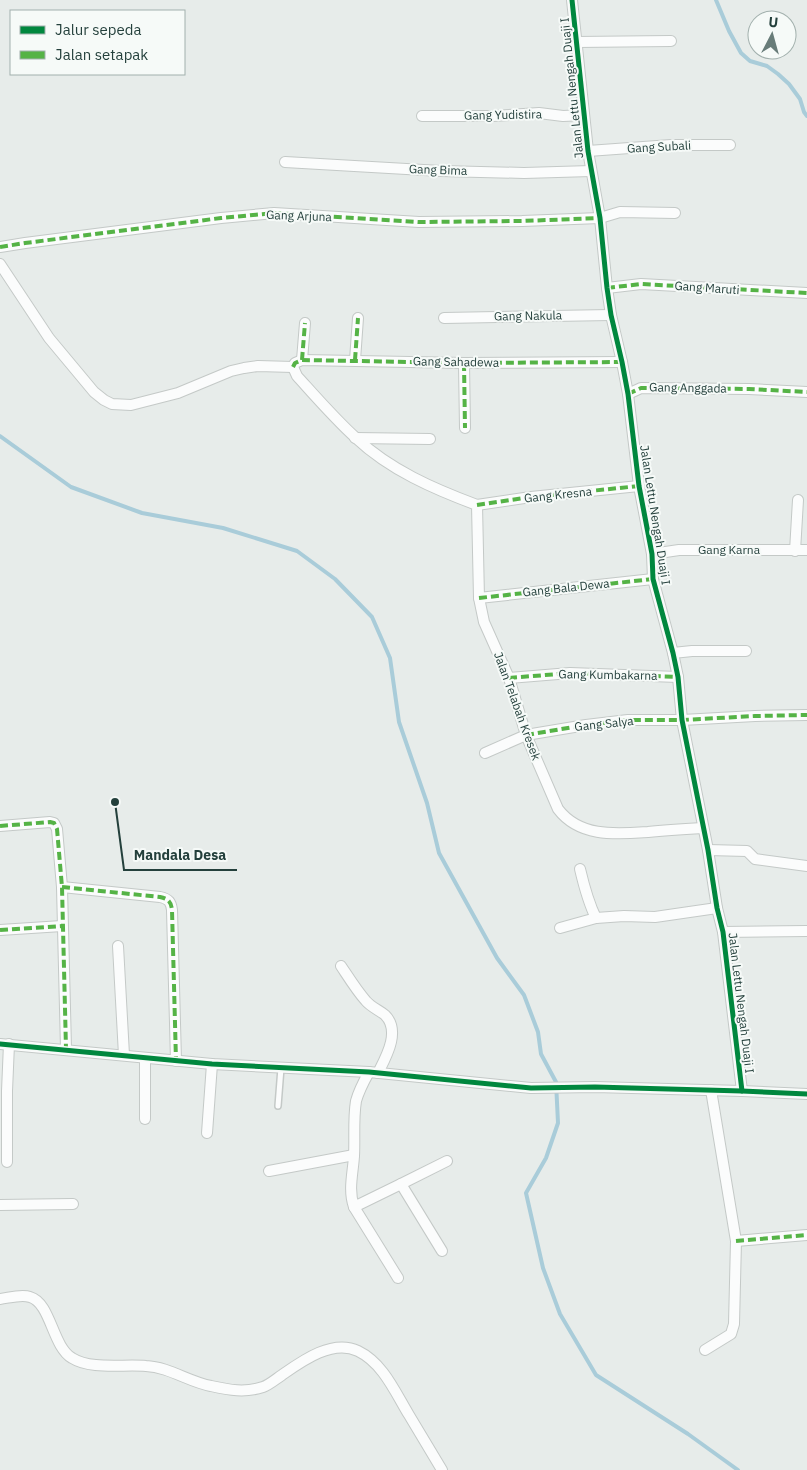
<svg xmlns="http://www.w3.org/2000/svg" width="807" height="1470" font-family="'IBM Plex Sans',sans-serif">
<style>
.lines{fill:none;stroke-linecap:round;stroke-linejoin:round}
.stream{stroke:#a9ccd9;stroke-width:4}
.lane-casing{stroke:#c4c9c7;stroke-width:8}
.street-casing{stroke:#c4c9c7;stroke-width:12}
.lane{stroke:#fbfcfc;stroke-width:5}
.street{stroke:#fbfcfc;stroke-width:10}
.quiet{stroke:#55b346;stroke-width:4;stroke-dasharray:8 4;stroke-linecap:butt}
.cycleway-casing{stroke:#f6faf8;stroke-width:8}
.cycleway{stroke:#00873e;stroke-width:5}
.labels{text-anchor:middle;stroke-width:4;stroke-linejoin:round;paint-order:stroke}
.street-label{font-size:12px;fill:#24403c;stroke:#f6faf8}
.leader{fill:none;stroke:#24403c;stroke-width:2}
.callout-dot{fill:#24403c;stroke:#f6faf8;stroke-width:2}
.callout-label{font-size:14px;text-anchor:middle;font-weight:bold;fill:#24403c;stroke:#f6faf8;stroke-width:4;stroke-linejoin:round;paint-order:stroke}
</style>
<rect width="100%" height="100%" fill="#e7ecea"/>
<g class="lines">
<!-- stream -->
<g class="stream">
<path d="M716,0l13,31 12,22 9,8 17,5 11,8 11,10 11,15 4,13 3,4"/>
<path d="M0,436l71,51 71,26 81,15 74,23 38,28 37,38 18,41 9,64 28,81 12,50 58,105 27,37 14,37 3,22 15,28 2,41 -12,35 -20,35 17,75 17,46 36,61 92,59 50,36"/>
</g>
<defs>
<path id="lane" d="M278,1106l3,-38"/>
<g id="street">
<path d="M572,0l16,151 12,67 7,70 4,27 11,47 6,32 11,92 13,68 1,25 20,74 5,24 4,43 26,130 9,58 6,24 19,159"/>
<path d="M577,42l94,-1"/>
<path d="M422,116h71l46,-3 24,3 21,-1"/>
<path d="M588,151l83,-6h59"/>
<path d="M285,162l156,9 83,2 67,-2"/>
<path d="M0,247l25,-4 196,-25 53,-5 145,9 103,-1 78,-3 20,-6 55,1"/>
<path d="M0,264l49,74 45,54 10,8 8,4 19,1 47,-12 53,-22 13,-3 14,-2 35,1"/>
<path d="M607,288l34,-4 166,9"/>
<path d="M444,318l167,-3"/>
<path d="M302,360l3,-37"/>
<path d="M355,360l3,-42"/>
<path d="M464,363l1,65"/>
<path d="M293,367l4,9c19,21 38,43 59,62 34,32 78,51 121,67l2,93 5,24 25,56 17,57 32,74c22,29 59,25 90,23 19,-2 37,-3 55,-4"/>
<path d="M293,367l2,-4 7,-3 162,3 158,-1"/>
<path d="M628,394l13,-6 108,1 58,3"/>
<path d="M355,438l75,1"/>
<path d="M477,505l54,-8 108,-11"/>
<path d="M795,551l3,-51"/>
<path d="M652,554l27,-4h128"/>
<path d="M479,598l174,-19"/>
<path d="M673,653l19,-2h54"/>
<path d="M509,678l61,-5 108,4"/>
<path d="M485,753l41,-18 60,-10 42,-5h54l73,-4 52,-1"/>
<path d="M0,826l50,-4 4,1 3,6 5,58 4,162"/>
<path d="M708,850l39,1 8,8 52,7"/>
<path d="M580,869c4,17 8,33 16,49"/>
<path d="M62,887l98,10c9,2 11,5 12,13l4,151"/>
<path d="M560,928l36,-10 28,-2 31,1 62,-9"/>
<path d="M0,930l62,-4"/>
<path d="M723,932l84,-1"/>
<path d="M118,946l6,109"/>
<path d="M341,966c8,12 16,25 25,35 5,6 13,9 19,14 16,16 1,42 -7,58"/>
<path d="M0,1044l212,20 157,8 162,16 64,-1 147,4 65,3"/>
<path d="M369,1072c-5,9 -10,18 -13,29 -3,18 -1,37 -2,55 -1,17 -6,34 0,51l47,-23 46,-23"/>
<path d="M145,1119v-61"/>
<path d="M207,1133l5,-69"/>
<path d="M7,1162v-71l2,-47"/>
<path d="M269,1171l85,-16"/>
<path d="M401,1184l41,67"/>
<path d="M0,1205l73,-1"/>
<path d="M354,1207l44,71"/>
<path d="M736,1241l71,-6"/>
<path d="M0,1299c9,-1 21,-5 30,-2 21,6 22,49 42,61 19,12 51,6 74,8 23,1 43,16 65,20 18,4 34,7 52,1 6,-2 13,-8 19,-12 20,-14 50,-36 76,-24 25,12 37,41 51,64 11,18 22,37 33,55"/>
<path d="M705,1350l26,-16 3,-10 2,-83 -25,-151"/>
</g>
</defs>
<!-- lane casing -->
<use href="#lane" class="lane-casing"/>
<!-- street casing -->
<use href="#street" class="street-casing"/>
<!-- lane -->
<use href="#lane" class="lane"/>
<!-- street -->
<use href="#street" class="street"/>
<!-- quiet -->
<g class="quiet">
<path d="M0,247l25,-4 196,-25 53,-5 145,9 103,-1 78,-3"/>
<path d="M607,288l34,-4 166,9"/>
<path d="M302,360l3,-37"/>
<path d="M355,360l3,-42"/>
<path d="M464,363l1,65"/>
<path d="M293,367l2,-4 7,-3 162,3 158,-1"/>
<path d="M628,394l13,-6 108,1 58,3"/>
<path d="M477,505l54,-8 108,-11"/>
<path d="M479,598l174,-19"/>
<path d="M509,678l61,-5 108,4"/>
<path d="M526,735l60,-10 42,-5h54l73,-4 52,-1"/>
<path d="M0,826l50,-4 4,1 3,6 5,58 4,162"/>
<path d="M62,887l98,10c9,2 11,5 12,13l4,151"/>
<path d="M0,930l62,-4"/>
<path d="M736,1241l71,-6"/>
</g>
<defs>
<g id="cycleway">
<path d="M572,0l16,151 12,67 7,70 4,27 11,47 6,32 11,92 13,68 1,25 20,74 5,24 4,43 26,130 9,58 6,24 19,159"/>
<path d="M0,1044l212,20 157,8 162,16 64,-1 147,4 65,3"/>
</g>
</defs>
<!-- cycleway casing -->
<use href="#cycleway" class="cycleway-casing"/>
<!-- cycleway -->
<use href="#cycleway" class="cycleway"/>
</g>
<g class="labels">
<!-- street labels -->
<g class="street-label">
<text transform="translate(572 88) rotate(-96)" y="4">Jalan Lettu Nengah Duaji I</text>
<text transform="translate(503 115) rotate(-1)" y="4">Gang Yudistira</text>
<text transform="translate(659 147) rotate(-3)" y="4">Gang Subali</text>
<text transform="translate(438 170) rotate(2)" y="4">Gang Bima</text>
<text transform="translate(299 216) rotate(2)" y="4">Gang Arjuna</text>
<text transform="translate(707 288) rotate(4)" y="4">Gang Maruti</text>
<text transform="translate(528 316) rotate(-1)" y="4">Gang Nakula</text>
<text transform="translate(456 362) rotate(1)" y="4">Gang Sahadewa</text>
<text transform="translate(688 388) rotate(1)" y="4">Gang Anggada</text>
<text transform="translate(558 495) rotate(-6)" y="4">Gang Kresna</text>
<text transform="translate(655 515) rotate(81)" y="4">Jalan Lettu Nengah Duaji I</text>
<text x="729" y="554">Gang Karna</text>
<text transform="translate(566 588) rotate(-6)" y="4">Gang Bala Dewa</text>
<text transform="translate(608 675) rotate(1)" y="4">Gang Kumbakarna</text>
<text transform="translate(517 706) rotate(70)" y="4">Jalan Telabah Kresek</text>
<text transform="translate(604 724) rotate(-6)" y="4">Gang Salya</text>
<text transform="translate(741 1003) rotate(83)" y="4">Jalan Lettu Nengah Duaji I</text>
</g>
</g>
<!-- callouts -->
<path class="leader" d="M115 802L124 870H237"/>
<circle class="callout-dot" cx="115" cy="802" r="5"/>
<g class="callout-label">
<text x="180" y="860">Mandala Desa</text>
</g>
<!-- legend -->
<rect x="10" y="10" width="175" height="65" fill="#f6faf8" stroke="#a2b0ad"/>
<rect x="20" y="26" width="25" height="8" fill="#00873e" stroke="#a2b0ad"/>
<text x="55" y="35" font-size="15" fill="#24403c">Jalur sepeda</text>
<rect x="20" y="51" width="25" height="8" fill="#55b346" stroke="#a2b0ad"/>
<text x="55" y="60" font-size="15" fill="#24403c">Jalan setapak</text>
<!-- north arrow -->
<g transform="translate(772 35) rotate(6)"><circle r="24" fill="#f6faf8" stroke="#a2b0ad"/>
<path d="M0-4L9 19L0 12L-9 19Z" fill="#687c79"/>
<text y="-8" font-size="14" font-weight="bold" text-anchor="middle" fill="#24403c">U</text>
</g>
</svg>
